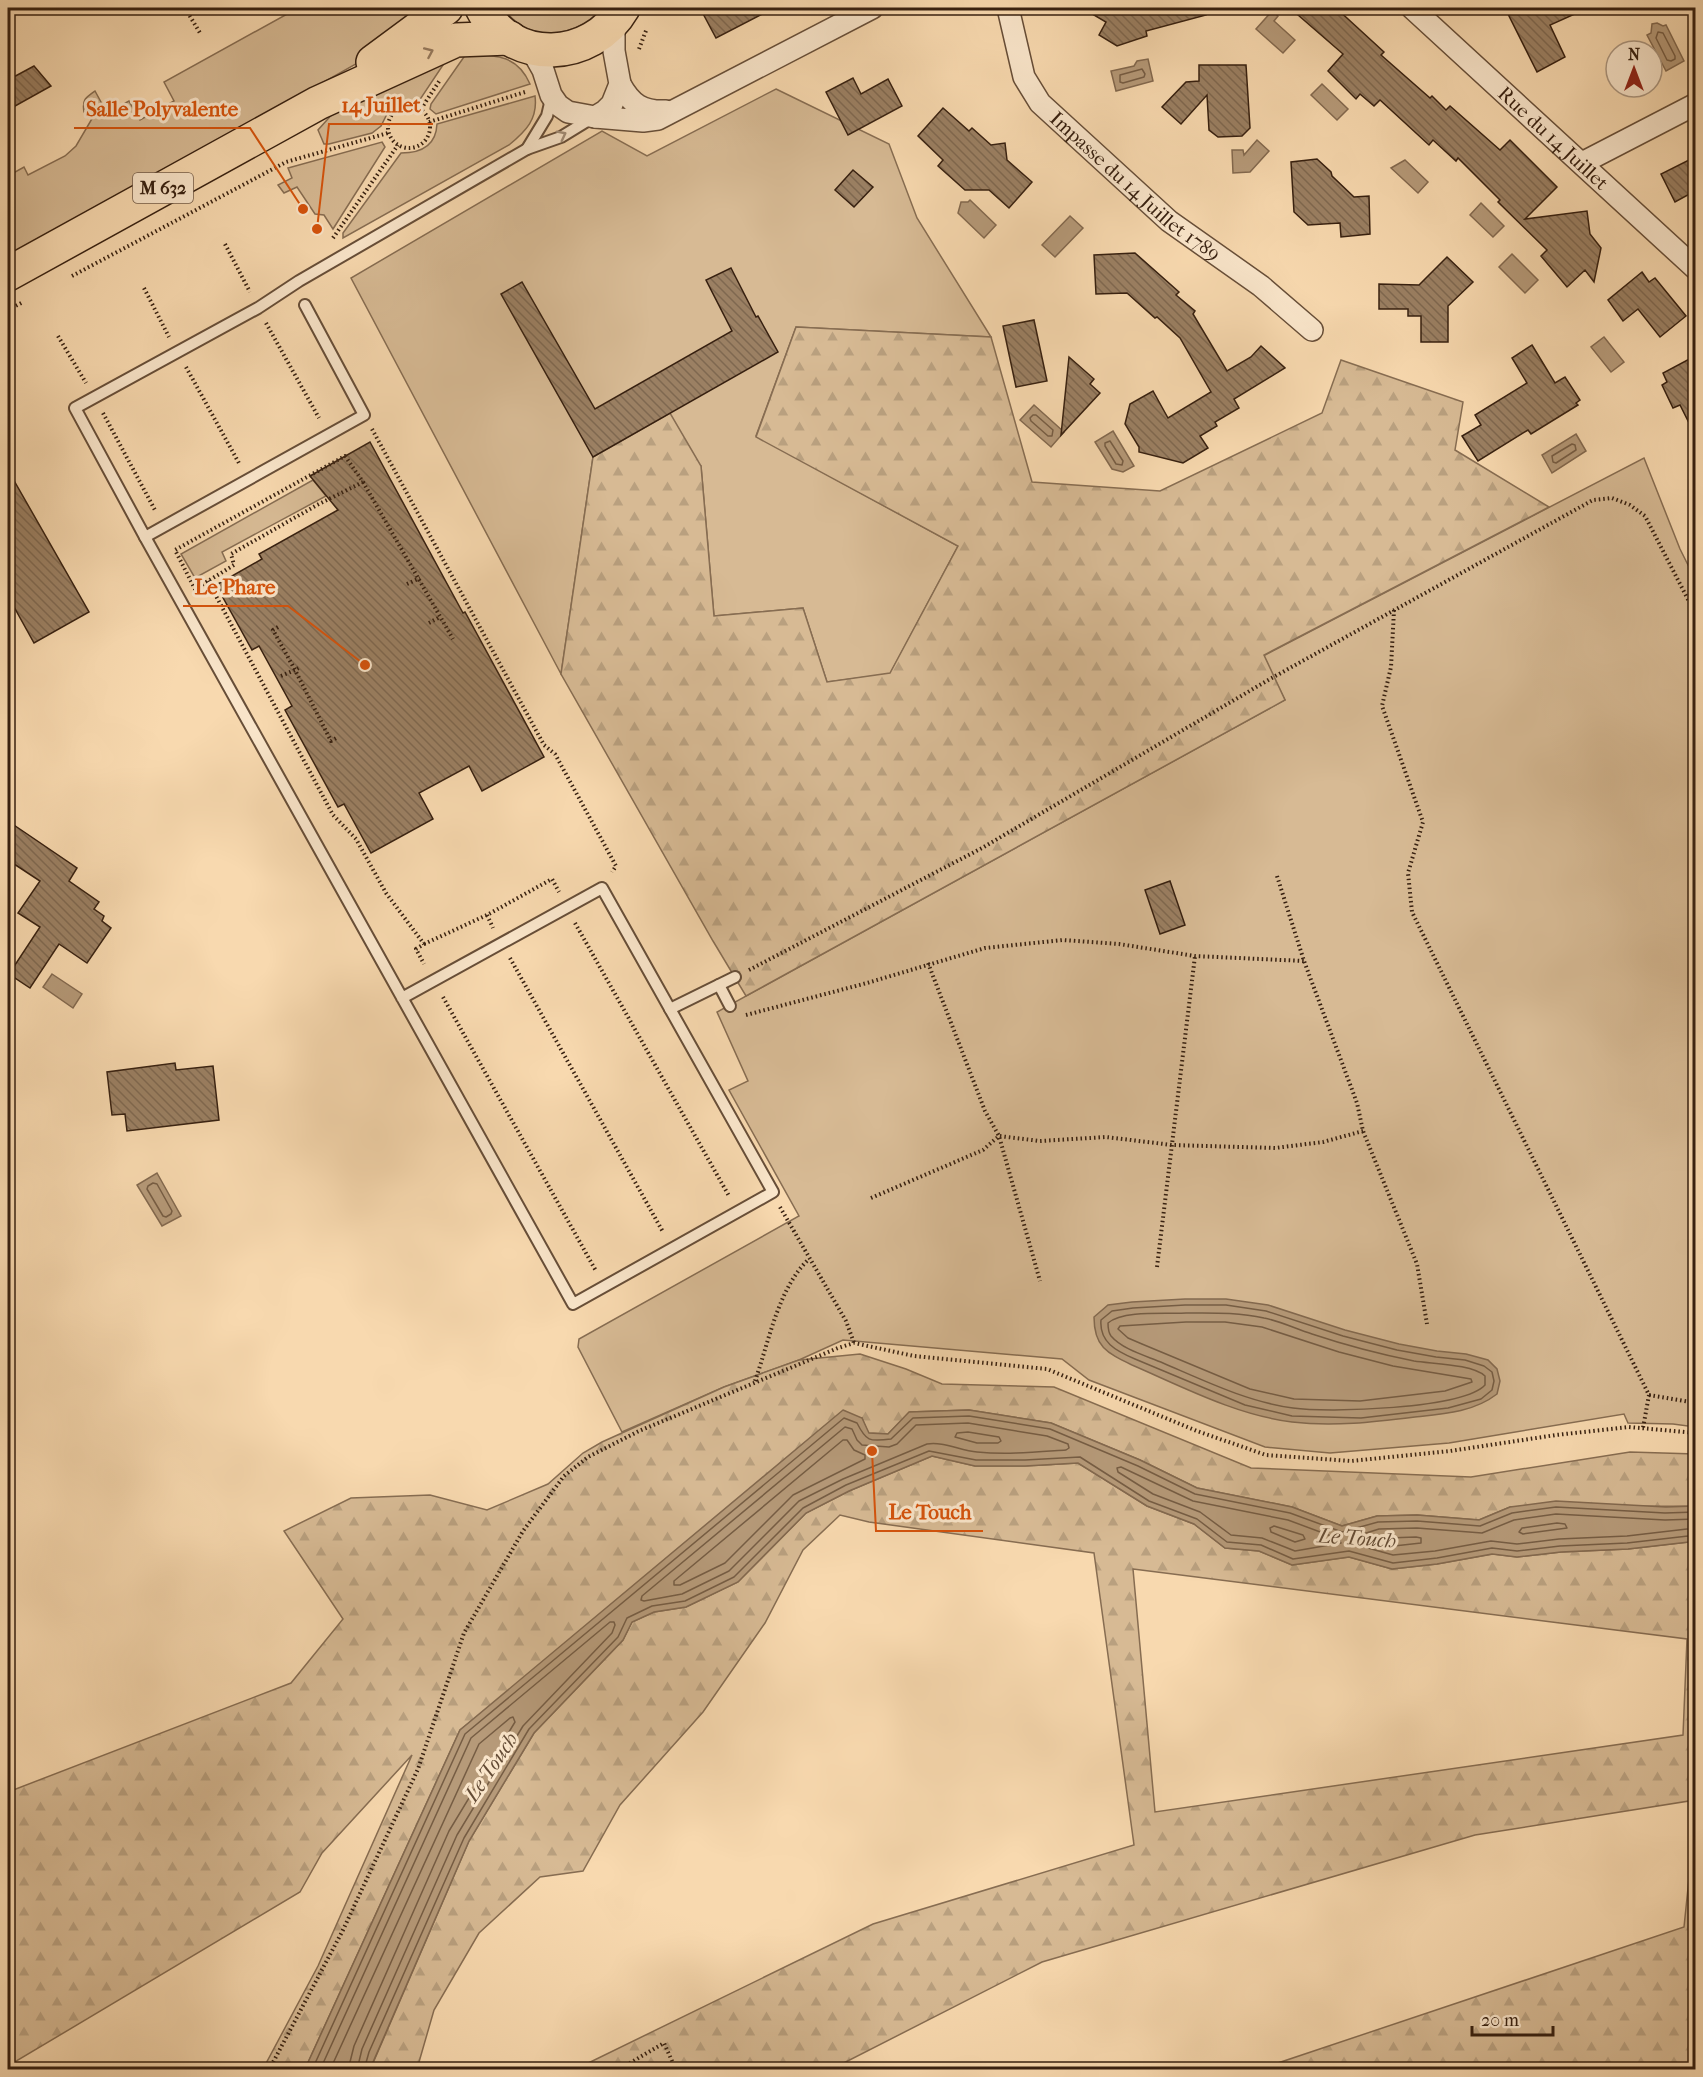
<svg xmlns="http://www.w3.org/2000/svg" width="1703" height="2077" font-family="'IM FELL French Canon',serif">
<style>
.green{fill:#d7ba94;stroke:#876d52;stroke-width:1.5}
.forest{fill:url(#forest-firs);stroke:#876d52;stroke-width:1.5;fill-rule:evenodd}
.water{fill:#b69a79;stroke:#83694f;stroke-width:1.5}
.lines{fill:none;stroke-linecap:round;stroke-linejoin:round}
.shore{stroke:#765d44;stroke-width:1.5}
.building{fill:url(#building-back-hatch);stroke:#372010;stroke-width:1.5}
.service-casing{stroke:#674e38;stroke-width:14}
.minor-casing{stroke:#674e38;stroke-width:24}
.primary-casing{stroke:#372010;stroke-width:36}
.path{stroke:#372010;stroke-width:4;stroke-dasharray:1.5 3;stroke-linecap:butt}
.service{stroke:#fae6cb;stroke-width:10}
.minor{stroke:#fae6cb;stroke-width:21}
.primary{stroke:#f8d9af;stroke-width:33}
.oneway{stroke:#987c60}
.oneway2{stroke:#a28d77}
.labels{text-anchor:middle;stroke-width:6;stroke-linejoin:round;paint-order:stroke}
.shield{fill:#fae6cb;stroke:#725b48;stroke-width:1.5}
.shield-label{font-size:18px;font-weight:bold;fill:#372010}
.street-label{font-size:20px;fill:#372010;stroke:#fae6cb}
.water-label{font-size:21px;font-style:italic;fill:#634b35;stroke:#fae6cb}
.leader{fill:none;stroke:#d6530c;stroke-width:2}
.callout-dot{fill:#d6530c;stroke:#fae6cb;stroke-width:2}
.callout-label{font-size:21px;text-anchor:middle;font-weight:bold;fill:#d6530c;stroke:#fae6cb;stroke-width:6;stroke-linejoin:round;paint-order:stroke}
</style>
<defs>
<pattern id="forest-firs" width="22" height="20" patternUnits="userSpaceOnUse" patternTransform="scale(1.5)"><rect width="22" height="20" fill="#d7ba94"/><path d="M5 1l3.5 6h-7zM16 11l3.5 6h-7z" fill="#b9a07f"/></pattern>
<pattern id="building-back-hatch" width="6" height="6" patternUnits="userSpaceOnUse" patternTransform="scale(1.5)"><rect width="6" height="6" fill="#9b8063"/><path d="M-1 5l2 2M0 0l6 6M5-1l2 2" fill="none" stroke="#7f6850"/></pattern>
</defs>
<rect width="100%" height="100%" fill="#f8d9af"/>
<filter id="stains"><feTurbulence type="fractalNoise" baseFrequency=".00333" numOctaves="4"/><feColorMatrix values="0 0 0 0 .2 0 0 0 0 .09 0 0 0 0 .02 0 0 0 .5 -.17"/></filter>
<radialGradient id="worn" r=".72"><stop offset=".6" stop-color="#630" stop-opacity="0"/><stop offset="1" stop-color="#630" stop-opacity=".3"/></radialGradient>
<!-- green -->
<g class="green">
<path d="M298,8h132l-51,43 -371,209v-84l16,-9 4,8 37,-19 11,-10 17,-29 -9,-5c-2,-12 1,-14 11,-21l12,22 22,-12 11,19 34,-19 -10,-19z"/>
<path d="M503,8h100c-28,30 -73,37 -100,0z"/>
<path d="M466,54c28,1 51,0 64,30l-94,30 -6,-5 1,-5z"/>
<path d="M447,59l-28,42 -4,-1 -15,2 -12,10 -7,14 -9,7 -43,11h-5l-6,-14 17,-19z"/>
<path d="M776,89l113,55 28,74 74,119 -195,-10 -40,109 202,110 -68,128 -63,8 -24,-74 -89,8 -13,-150 -108,-9 -32,217 -210,-396 251,-147 45,25z"/>
<path d="M535,96c3,23 -9,35 -26,49l-166,93v-5l58,-80c19,0 35,-7 36,-29z"/>
<path d="M382,142l3,5 -52,82 -9,-14 -9,-1 -18,-27 -13,6 -6,-8 14,-7 -4,-10z"/>
<path d="M1644,458l36,91 15,30v848l-22,-3 -45,-1 -4,-9 -175,29 -119,10 -65,-6 -176,-67 -27,-21 -219,-19 -44,20 -75,27 -102,45 -44,-85 1,-8 220,-123 -70,-126 19,-9 -31,-69 568,-312 -22,-44z"/>
<path d="M313,480l13,16 -104,56 4,9 -31,17 -14,-24z"/>
</g>
<!-- forest -->
<g class="forest">
<path d="M796,327l195,10 41,145 128,9 162,-78 19,-53 122,42 -8,48 94,57 -285,148 21,45 -539,296 -33,-55 -152,-267 32,-217 77,-44 31,53 13,150 89,-8 24,74 63,-9 68,-127 -202,-109z"/>
<path d="M860,1354l46,15 36,15 112,3 197,81 220,9 159,-25 65,2v52l-185,1 -31,13 -62,-5 -40,1 -35,10 -50,-19 -95,-19 -57,-28 -89,-37 -82,-13 -59,2 -22,22 -20,-1 -6,-15 -402,312 -155,339h-42l55,-103 94,-211 -90,98 -22,39 -292,174v-274l283,-109 52,-64 -59,-88 67,-33 79,-3 57,15 61,-26 35,-31 19,-11 122,-55 75,-27z"/>
<path d="M932,1456l43,10h50l53,-3 69,43 47,18 31,24 34,3 33,14 57,-8 43,12 45,-5 56,-10 24,3 44,-5 67,-3 61,-7 6,1v257l-220,35 -433,127 -210,107h-256l297,-145 261,-79 -40,-292 -225,-31 -29,-7 -37,35 -38,73 -62,89 -83,93 -37,66 -43,6 -61,56 -45,77 -17,59 -47,1 99,-229 65,-108 89,-93 9,-18 22,-10 32,-5 52,-25 68,-69 43,-22zM1133,1569l554,70 -4,96 -528,77z"/>
<path d="M1695,1820v249h-435l424,-142z"/>
</g>
<!-- water -->
<g class="water">
<path d="M1272,11l6,5 -4,5 21,19 -12,13 -27,-24z"/>
<path d="M1657,23l6,3 3,-1 18,36 -18,10 -19,-36 4,-2 1,-9z"/>
<path d="M1148,59l5,22 -37,10 -5,-20 23,-5 3,-5z"/>
<path d="M1322,84l26,25 -11,11 -26,-25z"/>
<path d="M1257,140l12,11 -19,21 -17,1 -1,-23h11l1,5z"/>
<path d="M1405,160l23,22 -10,11 -27,-25z"/>
<path d="M970,200l26,25 -12,13 -26,-25 3,-11h7z"/>
<path d="M1481,203l23,23 -11,11 -23,-22z"/>
<path d="M1070,216l13,12 -28,29 -13,-12z"/>
<path d="M1512,254l26,26 -13,13 -26,-26z"/>
<path d="M1604,337l20,25 -13,10 -20,-25z"/>
<path d="M1034,405l30,27 -13,15 -31,-27z"/>
<path d="M1113,431l21,35 -11,6 -11,-3 -17,-27z"/>
<path d="M1576,434l10,17 -34,22 -10,-18z"/>
<path d="M52,974l30,20 -9,14 -30,-21z"/>
<path d="M157,1173l24,43 -19,10 -25,-41z"/>
<path d="M1185,1299h41l42,6 77,25 54,14 38,7 29,3 22,6 9,9 3,12 -3,13c-23,18 -53,20 -82,23 -41,5 -82,10 -123,5 -56,-7 -109,-35 -160,-57 -25,-12 -38,-18 -38,-48l14,-12 24,-3z"/>
<path d="M843,1410l19,8 7,15 19,1 21,-22 60,-2 82,13 89,37 57,28 95,19 50,19 35,-10 40,-1 62,5 31,-13 46,-6 110,6 29,-1v37l-6,-1 -61,7 -67,3 -44,5 -25,-3 -55,10 -45,5 -43,-12 -57,8 -33,-14 -34,-3 -31,-24 -47,-18 -69,-43 -53,3h-50l-43,-10 -83,35 -43,22 -68,69 -52,25 -32,5 -22,10 -9,18 -89,93 -65,108 -99,228h-65l155,-339z"/>
</g>
<g class="lines">
<!-- shore -->
<g class="shore">
<path d="M1658,32l5,1 12,23v3l-4,2 -4,-1 -11,-22z"/>
<path d="M1142,69l3,5 -1,3 -21,6 -3,-1v-7z"/>
<path d="M1033,415h3l17,15 -1,6h-4l-17,-15 -1,-3z"/>
<path d="M1110,441l13,20 -1,4 -6,-1 -11,-18v-3z"/>
<path d="M1572,444l3,1 1,5 -20,13 -3,-1 -1,-6z"/>
<path d="M153,1183l4,1 15,27 -1,3 -5,3 -3,-1 -16,-27 1,-3z"/>
<path d="M1185,1305h41l40,6 77,25 54,14 39,7 29,3 19,6 8,6 2,9 -2,9 -11,9 -33,9 -87,10 -69,-2 -47,-11 -110,-46c-19,-8 -36,-17 -34,-39l11,-9 21,-3z"/>
<path d="M1186,1313c26,0 52,-1 78,5 16,3 32,11 48,16 33,11 67,20 102,27 19,3 58,3 71,15v9c-22,24 -158,28 -192,23 -45,-6 -88,-27 -130,-45 -16,-7 -40,-13 -52,-27 -3,-4 -3,-8 -3,-13 15,-13 58,-9 78,-10z"/>
<path d="M1186,1322h39l37,5 77,25 54,14 78,13 1,3 -27,9 -85,10 -66,-2 -44,-10 -108,-45 -14,-6 -10,-9 2,-3z"/>
<path d="M968,1423l79,13 21,8 1,4 -3,2c-29,2 -59,5 -89,2 -16,-1 -34,-11 -50,-8l-84,35 -44,22 -70,70 -47,23 -38,7 -3,-1 1,-4 203,-169 7,2 5,11 5,5 27,2 8,-3 19,-19z"/>
<path d="M968,1432l31,5 2,4 -3,2h-21l-22,-6 2,-4z"/>
<path d="M843,1440h4l7,10 11,5v4l-72,36 -68,68 -45,22h-6v-4z"/>
<path d="M1121,1467l72,34 95,19 51,19 2,4 -46,8 -33,-13 -31,-3 -31,-23 -47,-18 -35,-22 -1,-4z"/>
<path d="M1696,1519l-31,1 -109,-6 -42,6 -32,13 -65,-5 -38,1 -29,9 -2,3 2,2 43,12 42,-4 56,-10 26,3 42,-5 68,-3 60,-7h9"/>
<path d="M1557,1523l8,1 2,4 -44,6 -4,-2 3,-4z"/>
<path d="M1274,1526l29,9 2,4 -10,3 -24,-10 -1,-4z"/>
<path d="M1416,1537l5,1v5l-27,3 -10,-4 3,-4z"/>
<path d="M312,2070l153,-336 379,-316 13,5c9,18 12,19 34,16l22,-21 56,-2 81,13 88,37 57,28 95,19 52,19 36,-10 39,-1 63,5 32,-13 44,-6 109,6 31,-1"/>
<path d="M320,2070l151,-332 139,-116h4l1,3 -3,8 -89,93 -66,109 -95,214 -5,21"/>
<path d="M330,2070l149,-326 31,-26 3,-1 2,5 -66,109 -95,215 -6,24"/>
<path d="M364,2070l5,-18 95,-214 65,-109 89,-92 9,-19 25,-12 33,-5 49,-24 69,-69 43,-23 83,-34 47,9h49l55,-3 69,44 48,18 30,23 34,3 32,14 56,-8 44,12 44,-5 55,-10 25,3 43,-5 67,-3 61,-7 8,1"/>
</g>
</g>
<!-- building -->
<g class="building">
<path d="M700,8h74l-58,30z"/>
<path d="M1082,8h123l1,7 -60,16 1,5 -30,10 -18,-11 7,-13z"/>
<path d="M1290,8h46l48,44 -3,3 49,43 2,-2 14,14 4,-4 50,44 10,-10 47,47 -32,32 62,-8 3,23 11,14 -7,34 -9,-12 -18,17 -26,-31 6,-6 -49,-48 2,-2 -42,-42 -2,3 -23,-21 -4,5 -49,-45 -6,6 -14,-12 -4,5 -28,-28 15,-17z"/>
<path d="M1505,8h83l-38,17 15,32 -28,15z"/>
<path d="M1199,65h47l4,63 -8,8 -24,1 -9,-7 -2,-35 -26,29 -19,-17 24,-25 13,-1z"/>
<path d="M34,66l17,20 -43,24v-30z"/>
<path d="M853,78l8,16 27,-15 14,27 -54,29 -22,-43z"/>
<path d="M943,108l26,23 3,-3 19,17 14,-2 2,17 25,22 -23,26 -20,-18h-24l-27,-24 5,-6 -25,-24z"/>
<path d="M1695,157v34l-20,11 -14,-28z"/>
<path d="M1317,159l14,13 1,4 22,21 15,-1 1,38 -29,3 -1,-14 -32,2 -14,-13 -3,-50z"/>
<path d="M853,170l20,17 -19,20 -19,-17z"/>
<path d="M1135,253l44,39 -3,3 19,16 -2,3 34,57 24,-14 10,-11 24,22 -51,31 5,9 -24,14 2,4 -17,10 8,12 -25,15 -44,-11v-5l-14,-23 5,-20 23,-13 15,27 43,-26 -31,-54 -23,-21 -2,1 -28,-25 -31,1 -2,-39z"/>
<path d="M1447,257l26,25 -25,24v36h-27v-26h-13v-7h-29v-25l40,1z"/>
<path d="M731,268l25,49 2,-1 20,36 -185,105 -92,-163 21,-12 73,127 137,-78 -26,-51z"/>
<path d="M1642,272l7,10 6,-4 31,38 -26,21 -22,-28 -15,12 -15,-21z"/>
<path d="M1034,320l13,61 -31,6 -13,-61z"/>
<path d="M1532,345l23,38 10,-6 15,23 -4,3 2,2 -47,29 -3,-4 -50,31 -16,-25 19,-11 -6,-10 52,-32 -15,-25z"/>
<path d="M1695,356v79l-15,-30 -7,3 -11,-23 5,-3 -4,-9z"/>
<path d="M1069,357l25,22 -4,5 10,9 -39,42z"/>
<path d="M370,442l93,171 2,-1 79,145 -62,34 -13,-25 -50,27 14,26 -62,34 -27,-49 -6,3 -53,-97 7,-4 -33,-60 -7,4 -36,-65 46,-26 -3,-5 79,-44 -28,-34z"/>
<path d="M8,470l81,142 -55,31 -26,-47z"/>
<path d="M8,821l69,47 -8,13 30,21 -5,7 10,7 -2,5 9,7 -24,35 -28,-19 -29,44 -21,-14 31,-47 -22,-14 22,-32 -32,-21z"/>
<path d="M1170,881l15,44 -25,9 -15,-44z"/>
<path d="M175,1063l1,7 37,-4 6,54 -92,11 -2,-17 -13,1 -5,-43z"/>
</g>
<g class="lines">
<defs>
<g id="service">
<path d="M527,149l20,-33 4,-17"/>
<path d="M145,537l219,-122 -59,-110"/>
<path d="M719,985l11,21"/>
<path d="M402,998l200,-110 171,304 -200,112 -428,-767 -70,-129 183,-100 41,-27 228,-132 34,-12 31,-19"/>
<path d="M670,1009l65,-32"/>
</g>
<g id="minor">
<path id="s1" d="M1008,8l16,69 16,26 129,118 92,65 51,44"/>
<path id="s2" d="M1412,8l284,261"/>
<path d="M530,47l13,23 8,25 7,10 10,7 27,5 10,-6 7,-7 8,-20 -6,-33v-30"/>
<path d="M620,84c11,20 22,28 46,27"/>
<path d="M595,117l48,4 15,-2 214,-111"/>
<path d="M1582,163l114,-59"/>
</g>
<g id="primary">
<path d="M482,8c29,58 110,54 141,0"/>
<path d="M373,62l73,-54"/>
<path d="M8,274l310,-171 138,-63 54,-2"/>
</g>
</defs>
<!-- service casing -->
<use href="#service" class="service-casing"/>
<!-- minor casing -->
<use href="#minor" class="minor-casing"/>
<!-- primary casing -->
<use href="#primary" class="primary-casing"/>
<!-- path -->
<g class="path">
<path d="M185,8l15,25"/>
<path d="M639,49l8,-21"/>
<circle cx="409" cy="127" r="21"/>
<path d="M421,109l19,-29"/>
<path d="M429,122l96,-30"/>
<path d="M333,238l65,-93"/>
<path d="M225,244l25,48"/>
<path d="M72,276l214,-114 102,-29"/>
<path d="M144,288l25,49"/>
<path d="M8,310l15,-8"/>
<path d="M266,323l53,95"/>
<path d="M58,336l28,47"/>
<path d="M186,367l54,98"/>
<path d="M103,413l53,99"/>
<path d="M372,429l172,316 11,9 61,112 -4,6"/>
<path d="M345,456l18,26 -46,23 -86,49 3,11 -39,24 -20,-39z"/>
<path d="M363,482l90,157"/>
<path d="M208,581l125,234 23,24 30,54 38,51 -8,5 8,15"/>
<path d="M407,584l13,-6"/>
<path d="M1394,610l-3,57 -9,39 41,116 -15,51 4,39 237,483 -6,33"/>
<path d="M429,623l11,-6"/>
<path d="M278,627l-5,3 22,40 5,-3"/>
<path d="M281,676l14,-6 36,71 7,-4"/>
<path d="M1277,876l27,85 53,142 6,28 54,133 10,60"/>
<path d="M487,915l6,13"/>
<path d="M575,923l154,273"/>
<path d="M424,944l63,-29 65,-36 7,13"/>
<path d="M510,958l153,274"/>
<path d="M928,963l57,148 14,25 41,145"/>
<path d="M749,970l233,-122 288,-169 323,-179 19,-2 18,7 15,11 51,99"/>
<path d="M443,997l153,274"/>
<path d="M746,1015l121,-32 118,-35 78,-8 56,4 76,12 109,5"/>
<path d="M871,1198l112,-48 16,-14 41,5 66,-4 66,8 103,3 48,-6 40,-11"/>
<path d="M780,1207l66,114 8,22"/>
<path d="M1157,1267l38,-311"/>
<path d="M755,1381c14,-39 23,-93 54,-122"/>
<path d="M1649,1395l47,8"/>
<path d="M269,2070l74,-140 75,-161 46,-136 59,-102 41,-55 24,-19 51,-26 199,-83 16,-5 60,13 133,13 150,62 69,24 85,6 99,-10 106,-16 73,-8 67,6"/>
<path d="M618,2070l46,-27 12,27"/>
</g>
<!-- service -->
<use href="#service" class="service"/>
<!-- minor -->
<use href="#minor" class="minor"/>
<!-- primary -->
<use href="#primary" class="primary"/>
</g>
<!-- one-way arrows -->
<defs><path id="oneway-chevron" d="M-2-3.5L2.5 0L-2 3.5" fill="none" stroke-width="1.6" stroke-linecap="round" stroke-linejoin="round" transform="scale(1.5)"/></defs>
<use class="oneway" href="#oneway-chevron" transform="translate(429 52) rotate(-24)"/>
<use class="oneway2" href="#oneway-chevron" transform="translate(562 135) rotate(-27)"/>
<g class="labels">
<!-- shield labels -->
<rect class="shield" x="133" y="173" width="60" height="30" rx="4.5"/>
<g class="shield-label">
<text x="163" y="194">M 632</text>
</g>
<!-- street labels -->
<g class="street-label">
<text dy="7" stroke="none"><textPath href="#s2" startOffset="192">Rue du 14 Juillet</textPath></text>
<text dy="7" stroke="none"><textPath href="#s1" startOffset="228">Impasse du 14 Juillet 1789</textPath></text>
</g>
<!-- water labels -->
<g class="water-label">
<text transform="translate(1357 1538) rotate(4)" y="7">Le Touch</text>
<text transform="translate(491 1767) rotate(-56)" y="7">Le Touch</text>
</g>
</g>
<!-- callouts -->
<path class="leader" d="M317 229L329 124H433M303 209L250 128H74M365 665L288 606H183M872 1451L876 1531H983"/>
<g class="callout-dot">
<circle cx="317" cy="229" r="6"/>
<circle cx="303" cy="209" r="6"/>
<circle cx="365" cy="665" r="6"/>
<circle cx="872" cy="1451" r="6"/>
</g>
<g class="callout-label">
<text x="381" y="112">14 Juillet</text>
<text x="162" y="116">Salle Polyvalente</text>
<text x="235" y="594">Le Phare</text>
<text x="930" y="1519">Le Touch</text>
</g>
<!-- margin -->
<rect width="1703" height="2077" fill="none" stroke="#f8d9af" stroke-width="30"/>
<rect x="9" y="9" width="1685" height="2059" fill="none" stroke="#372010" stroke-width="3"/>
<rect x="15" y="15" width="1673" height="2047" fill="none" stroke="#372010" stroke-width="1.5"/>
<!-- north arrow -->
<g transform="translate(1634 69)"><circle r="28" fill="#fae6cb" stroke="#ac9780" stroke-width="1.5"/>
<path d="M0-4.5L10 22L0 15L-10 22Z" fill="#8f2418"/>
<text y="-9" font-size="16" font-weight="bold" text-anchor="middle" fill="#372010">N</text>
</g>
<!-- scale -->
<path d="M1472 2026v9h81v-9" fill="none" stroke="#372010" stroke-width="3"/>
<text x="1481" y="2026" font-size="18" fill="#372010" stroke="#fae6cb" stroke-width="4.5" paint-order="stroke">20 m</text>
<rect width="100%" height="100%" filter="url(#stains)"/>
<rect width="100%" height="100%" fill="url(#worn)"/>
</svg>
